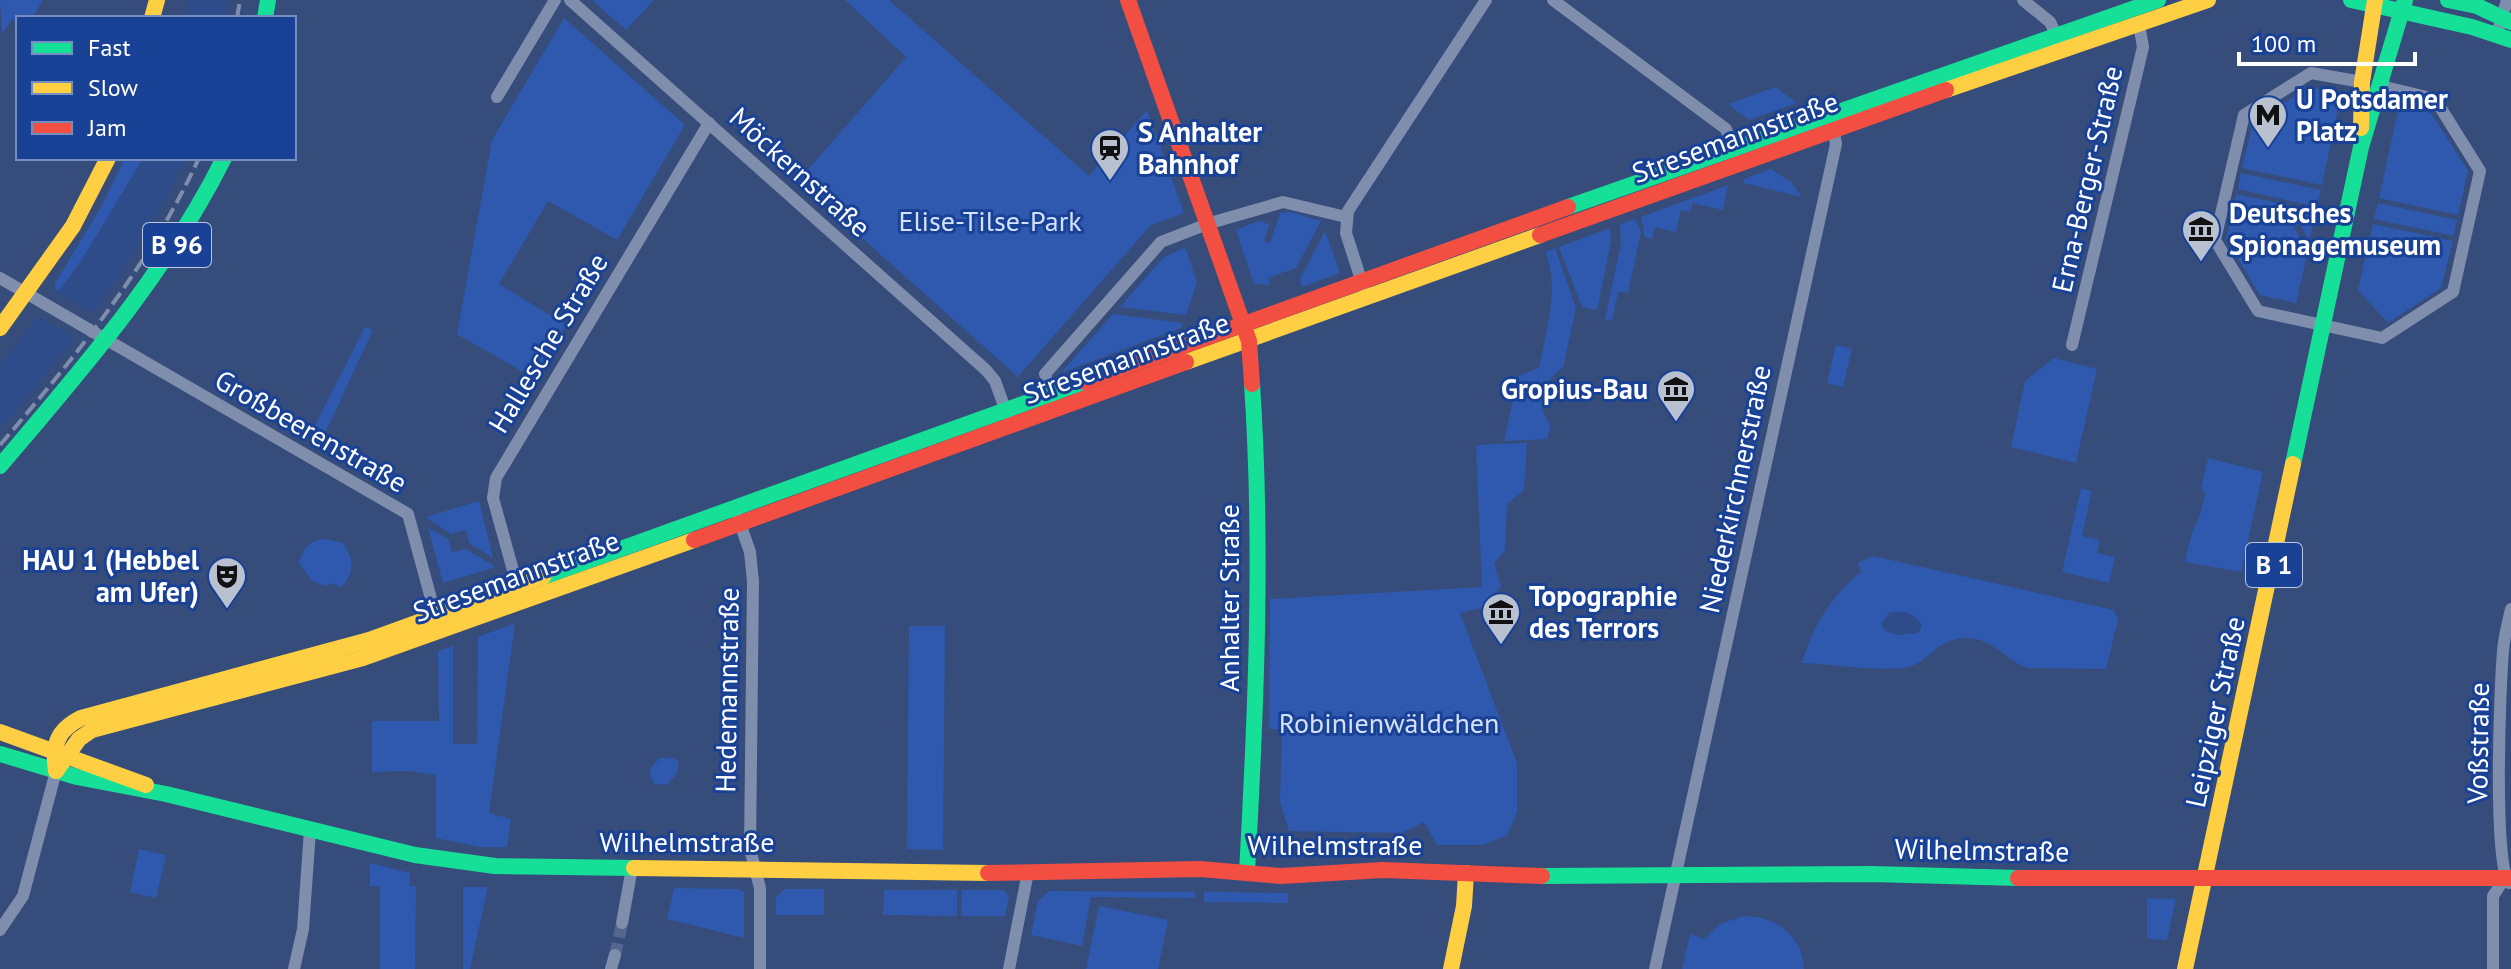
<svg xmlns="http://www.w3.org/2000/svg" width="2511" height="969" font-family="'PT Sans',sans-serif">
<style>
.green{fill:#2e59ae}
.water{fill:#2f4c8a}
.pier{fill:#364c7a}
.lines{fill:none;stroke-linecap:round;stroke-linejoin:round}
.street-tunnel{stroke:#54678e;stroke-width:12;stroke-dasharray:12 6;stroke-linecap:butt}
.street{stroke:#808ead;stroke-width:12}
.fast{stroke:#16e098;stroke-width:16}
.slow{stroke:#ffcf43;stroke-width:16}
.jam{stroke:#f24e42;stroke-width:16}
.rail{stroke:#7f8dac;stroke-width:4;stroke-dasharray:14 6;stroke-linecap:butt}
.labels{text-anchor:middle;stroke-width:6;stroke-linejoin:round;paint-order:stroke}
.shield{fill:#194297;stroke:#bac6e0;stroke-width:2}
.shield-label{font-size:26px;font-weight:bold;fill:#fff}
.poi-label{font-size:28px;font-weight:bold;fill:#fff;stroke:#194297;text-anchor:start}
.street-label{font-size:28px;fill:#fff;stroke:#194297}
.park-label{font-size:28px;fill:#d4e1fc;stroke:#194297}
</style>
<rect width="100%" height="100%" fill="#364c7a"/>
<!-- green -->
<g class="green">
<path d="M0,0h43l-11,18h-14v4l-6,-3 -10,15z"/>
<path d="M592,0h62l-28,30z"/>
<path d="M845,0h44l200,176 58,-66 37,103 -34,13 -132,151 -220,-196 108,-124z"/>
<path d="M564,18l121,107 -68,115 -69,-39 -49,83 67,41 -31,54 -78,-45 35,-194z"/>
<path d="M1775,87l22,16 -48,17 -21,-16z"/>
<path d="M2309,87l32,7 -19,91 -80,-17 11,-45z"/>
<path d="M2399,106l32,7 37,58 -10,44 -79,-17z"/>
<path d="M125,158h18l-35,64 -50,71 -4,-8 46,-76z"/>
<path d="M1771,169l20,13 11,15 -59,-14 1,-4z"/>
<path d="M2241,173l80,17 -4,17 -79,-18z"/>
<path d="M1728,185l-5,25 -31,-7 -1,9 -10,-2 -5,22 -21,-5 -3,12 -7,-1 -4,-21z"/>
<path d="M2236,194l80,17 -7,30 -9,-17 -6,3 14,25 -12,51 -36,-8 -34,-56z"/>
<path d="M2378,203l79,17 -3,16 -80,-17z"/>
<path d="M1290,212l31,9 -25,47 -28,10 2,7 -16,-1 -18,-54 22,-9 11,3 -5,17 6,2 10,-30z"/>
<path d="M1635,219l6,13 -13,61 -10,-1 -6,29 -7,-1 16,-77 -1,-19z"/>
<path d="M2373,224l80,17 -12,47 -53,35 -30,-33z"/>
<path d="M1610,228l1,13 -14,69 -15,-3 -23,-60z"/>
<path d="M1325,231l15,42 -38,14 -2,-8z"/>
<path d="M1185,247l12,35 -11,33 -66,-8 43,-49z"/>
<path d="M1555,248l21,60 -13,60c-21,13 -29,37 -12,57l-4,14 -43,2 14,-65 21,-8c8,-40 20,-77 7,-116z"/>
<path d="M1113,314l70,9 -2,5 -120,45z"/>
<path d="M365,327l8,3 -51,110 -10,-9z"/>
<path d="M1836,345l16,4 -9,38 -16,-4z"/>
<path d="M2054,358l43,11 -21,94 -65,-16 14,-66z"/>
<path d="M1527,443l-3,47 -17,14 -2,46 -11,14 7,23 -16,20 -25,6 57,150v49l-10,23 -24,10h-46l-13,-23 -22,11 -113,-2 -9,-29 2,-73h-13l1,-130 212,-12 -6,-142z"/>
<path d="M2208,458l55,14 -22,100 -56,-10 7,-30c7,-13 9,-19 13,-38l-4,-6z"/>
<path d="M2081,488l11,3 -10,45 18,4 -3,13 18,4 -6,26 -47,-11z"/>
<path d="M479,501l14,57 -24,-15 -3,-13 -15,4 -25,-17z"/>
<path d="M428,528l20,11 4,13 14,-3 30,18 -53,16z"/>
<path d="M326,539l17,4c12,18 12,28 -2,45l-8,-5 -8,3 -13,-5 -13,-18c5,-16 10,-23 27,-24z"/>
<path d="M1873,556l241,54 4,10 -12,49 -77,-1c-19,-5 -34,-26 -54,-29 -40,-6 -43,26 -73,29 -32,3 -68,-4 -100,-5 11,-37 29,-67 59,-91l-3,-9z"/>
<path d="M515,623l-26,190 22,6 -4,28h-27l-44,-9v-63l-27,-4 -37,1v-51h67l-1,-70 15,-5v98h24l1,-107z"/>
<path d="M909,626h36l-2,224 -36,-1z"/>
<path d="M660,758h14l5,5 -2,10 -10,12 -13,-1 -5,-14z"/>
<path d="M139,849l27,6 -10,43 -26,-6z"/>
<path d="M370,863l40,10v13h6l-1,83h-35v-82l-10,-1z"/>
<path d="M463,887h25l-18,82h-7z"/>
<path d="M674,888l65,1 5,4v45l-77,-19z"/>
<path d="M785,889h39v26h-48v-18z"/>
<path d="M884,890h73v26l-74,-1z"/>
<path d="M962,890h42l5,7 -4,19h-44z"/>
<path d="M1049,891l146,1v6l-104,-1 -9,49 -51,-11 7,-34z"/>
<path d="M1204,892l84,1v10l-84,-1z"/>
<path d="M2147,898l29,1 -9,41 -20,-1z"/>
<path d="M1099,906l69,14 -10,49h-72z"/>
<path d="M1744,916c32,0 59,20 60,53h-122l8,-35 14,5 16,-15z"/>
</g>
<!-- water -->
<g class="water">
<path d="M188,0h40l-3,18h-39z"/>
<path d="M143,158h43c-49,104 -112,184 -186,271v-64l78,-99z"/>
<path d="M1890,612c14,-1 25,0 32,14l-4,7 -21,2 -12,-4 -4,-7z"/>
</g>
<!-- pier -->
<path class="pier" d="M54,291l41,24 -18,24 -41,-23z"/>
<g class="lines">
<!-- street-tunnel -->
<path class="street-tunnel" d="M615,955l7,-32"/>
<!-- street -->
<g class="street">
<path d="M570,0l416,370 9,11 13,36"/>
<path d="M1553,0l173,129 9,24"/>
<path d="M2023,0l27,22 10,20"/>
<path d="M2497,34l10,-34"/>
<path d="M2362,82l-51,-9 -67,42 -29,125 43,71 124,27 71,-46 27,-121 -45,-72 -54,-13"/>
<path d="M497,97l58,-97"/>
<path d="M0,278l408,236 32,118"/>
<path d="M1364,289l-18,-56 2,-22 138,-211"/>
<path d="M2072,345l71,-298 -4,-23"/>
<path d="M1053,399l-8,-25 116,-132 49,-19 73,-21 63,15"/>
<path d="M737,515l13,37 3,29 -3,268 10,39v81"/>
<path d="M519,592l-26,-94 3,-20 213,-355"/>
<path d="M2509,883c-16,-20 -9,-197 -6,-232 1,-14 5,-29 8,-42"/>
<path d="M622,923l10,-55"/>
<path d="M0,930l23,-34 33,-125"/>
<path d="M294,969l9,-40 7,-99"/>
<path d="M611,969l4,-14"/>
<path d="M1009,969l19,-97"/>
<path d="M1655,969l181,-825 -6,-31"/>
<path d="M2493,969v-73l12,-18"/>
</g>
<!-- fast -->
<g class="fast">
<path d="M2351,0l121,27 39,13"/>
<path d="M2448,0l29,6 34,16"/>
<path d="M265,18l3,-18"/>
<path d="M1568,207l590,-207"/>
<path d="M2293,464l68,-317 44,-147"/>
<path d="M0,466c83,-98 166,-192 224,-308"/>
<path d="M543,577l541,-195"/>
<path d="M0,754l77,23 89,17 249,61 80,11 139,2"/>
<path d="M1247,872c9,-161 16,-326 5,-488"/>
<path d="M1542,876l330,-2 146,4"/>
</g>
<!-- slow -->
<g class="slow">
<path d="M152,18l5,-18"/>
<path d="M1946,90l262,-90"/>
<path d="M2361,128l1,-46 13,-82"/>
<path d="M0,328l73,-102 35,-68"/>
<path d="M1186,362l354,-127"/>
<path d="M0,732l146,53"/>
<path d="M56,771l23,-32 13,-9 271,-72 331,-118"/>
<path d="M56,771c-4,-26 1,-41 25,-53l288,-78 174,-63"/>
<path d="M634,868l354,5"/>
<path d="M1451,969l13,-63 2,-33"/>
<path d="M2185,969l108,-505"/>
</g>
<!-- jam -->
<g class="jam">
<path d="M1128,0l121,341 3,43"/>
<path d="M1540,235l406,-145"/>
<path d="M1084,382l484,-175"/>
<path d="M694,540l492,-178"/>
<path d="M988,873l212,-4 81,7 102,-6 159,6"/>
<path d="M2018,878h493"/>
</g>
<!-- rail -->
<g class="rail">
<path d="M237,18l3,-18"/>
<path d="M0,445c77,-90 149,-179 199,-287"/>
</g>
</g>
<!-- icons -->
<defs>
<symbol id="metro-pin" viewBox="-11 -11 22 30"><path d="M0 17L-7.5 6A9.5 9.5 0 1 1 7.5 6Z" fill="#b9c0d0" stroke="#194297"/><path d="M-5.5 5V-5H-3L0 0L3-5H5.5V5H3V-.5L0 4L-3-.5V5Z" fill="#111"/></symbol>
<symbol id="station-pin" viewBox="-11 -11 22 30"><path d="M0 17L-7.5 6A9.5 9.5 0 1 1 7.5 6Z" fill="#b9c0d0" stroke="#194297"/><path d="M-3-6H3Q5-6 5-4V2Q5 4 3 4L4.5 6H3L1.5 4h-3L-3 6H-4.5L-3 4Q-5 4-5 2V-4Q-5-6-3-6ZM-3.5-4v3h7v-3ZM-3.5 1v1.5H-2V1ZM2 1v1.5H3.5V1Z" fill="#111"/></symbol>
<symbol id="museum-pin" viewBox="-11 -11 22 30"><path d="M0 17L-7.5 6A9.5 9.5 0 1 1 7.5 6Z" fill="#b9c0d0" stroke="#194297"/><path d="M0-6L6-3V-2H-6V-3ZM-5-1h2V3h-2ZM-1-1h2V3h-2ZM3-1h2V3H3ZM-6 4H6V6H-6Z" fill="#111"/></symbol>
<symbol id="theatre-pin" viewBox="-11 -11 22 30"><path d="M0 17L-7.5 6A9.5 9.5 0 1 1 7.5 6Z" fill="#b9c0d0" stroke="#194297"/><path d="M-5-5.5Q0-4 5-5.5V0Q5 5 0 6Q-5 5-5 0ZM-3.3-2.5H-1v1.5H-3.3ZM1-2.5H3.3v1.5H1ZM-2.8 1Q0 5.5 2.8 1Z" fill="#111"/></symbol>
</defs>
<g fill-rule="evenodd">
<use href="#metro-pin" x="2246" y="93" width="44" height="60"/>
<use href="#station-pin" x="1088" y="126" width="44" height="60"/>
<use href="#museum-pin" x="2179" y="207" width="44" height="60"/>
<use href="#museum-pin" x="1654" y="367" width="44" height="60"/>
<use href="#theatre-pin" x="205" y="554" width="44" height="60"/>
<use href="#museum-pin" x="1479" y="590" width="44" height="60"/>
</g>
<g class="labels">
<!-- shield labels -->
<g class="shield">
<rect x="143" y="223" width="68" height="44" rx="6"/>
<rect x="2246" y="543" width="56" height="44" rx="6"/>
</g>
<g class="shield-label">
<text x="177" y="254">B 96</text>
<text x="2274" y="574">B 1</text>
</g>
<!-- poi labels -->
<g class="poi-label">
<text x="2296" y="109">U Potsdamer<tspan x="2296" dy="32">Platz</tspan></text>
<text x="1138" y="142">S Anhalter<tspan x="1138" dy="32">Bahnhof</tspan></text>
<text x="2229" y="223">Deutsches<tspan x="2229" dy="32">Spionagemuseum</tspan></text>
<text x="1648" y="399" text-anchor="end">Gropius-Bau</text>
<text x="199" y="570" text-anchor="end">HAU 1 (Hebbel<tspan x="199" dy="32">am Ufer)</tspan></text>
<text x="1529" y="606">Topographie<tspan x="1529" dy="32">des Terrors</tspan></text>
</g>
<!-- street labels -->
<g class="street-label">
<text transform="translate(1735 137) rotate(-20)" y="10">Stresemannstraße</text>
<text transform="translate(800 172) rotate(42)" y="10">Möckernstraße</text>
<text transform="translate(2087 179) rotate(-77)" y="10">Erna-Berger-Straße</text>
<text transform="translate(548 343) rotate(-59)" y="10">Hallesche Straße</text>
<text transform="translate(1126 358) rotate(-20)" y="10">Stresemannstraße</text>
<text transform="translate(311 431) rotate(30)" y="10">Großbeerenstraße</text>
<text transform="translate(1735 489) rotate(-78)" y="10">Niederkirchnerstraße</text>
<text transform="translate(516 576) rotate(-20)" y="10">Stresemannstraße</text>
<text transform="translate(1229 598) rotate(-90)" y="10">Anhalter Straße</text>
<text transform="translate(727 690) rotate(-89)" y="10">Hedemannstraße</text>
<text transform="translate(2215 712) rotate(-78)" y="10">Leipziger Straße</text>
<text transform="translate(2478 743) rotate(-89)" y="10">Voßstraße</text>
<text x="687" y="852">Wilhelmstraße</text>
<text x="1335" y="855">Wilhelmstraße</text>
<text transform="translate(1982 850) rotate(1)" y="10">Wilhelmstraße</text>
</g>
<!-- park labels -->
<g class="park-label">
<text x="990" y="231">Elise-Tilse-Park</text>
<text x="1389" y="733">Robinienwäldchen</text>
</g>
</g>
<!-- legend -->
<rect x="16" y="16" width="280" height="144" fill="#194297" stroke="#758ec1" stroke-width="2"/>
<rect x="32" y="42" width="40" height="12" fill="#16e098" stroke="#758ec1" stroke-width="2"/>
<text x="88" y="56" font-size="24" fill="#ffffff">Fast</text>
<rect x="32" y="82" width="40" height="12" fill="#ffcf43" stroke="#758ec1" stroke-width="2"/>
<text x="88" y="96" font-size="24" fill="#ffffff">Slow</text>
<rect x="32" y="122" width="40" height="12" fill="#f24e42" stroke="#758ec1" stroke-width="2"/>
<text x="88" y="136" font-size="24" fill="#ffffff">Jam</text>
<!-- scale -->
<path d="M2239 52v12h176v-12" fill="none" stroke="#ffffff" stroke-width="4"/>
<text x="2251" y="52" font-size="24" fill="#ffffff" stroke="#194297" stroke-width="6" paint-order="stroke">100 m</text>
</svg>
